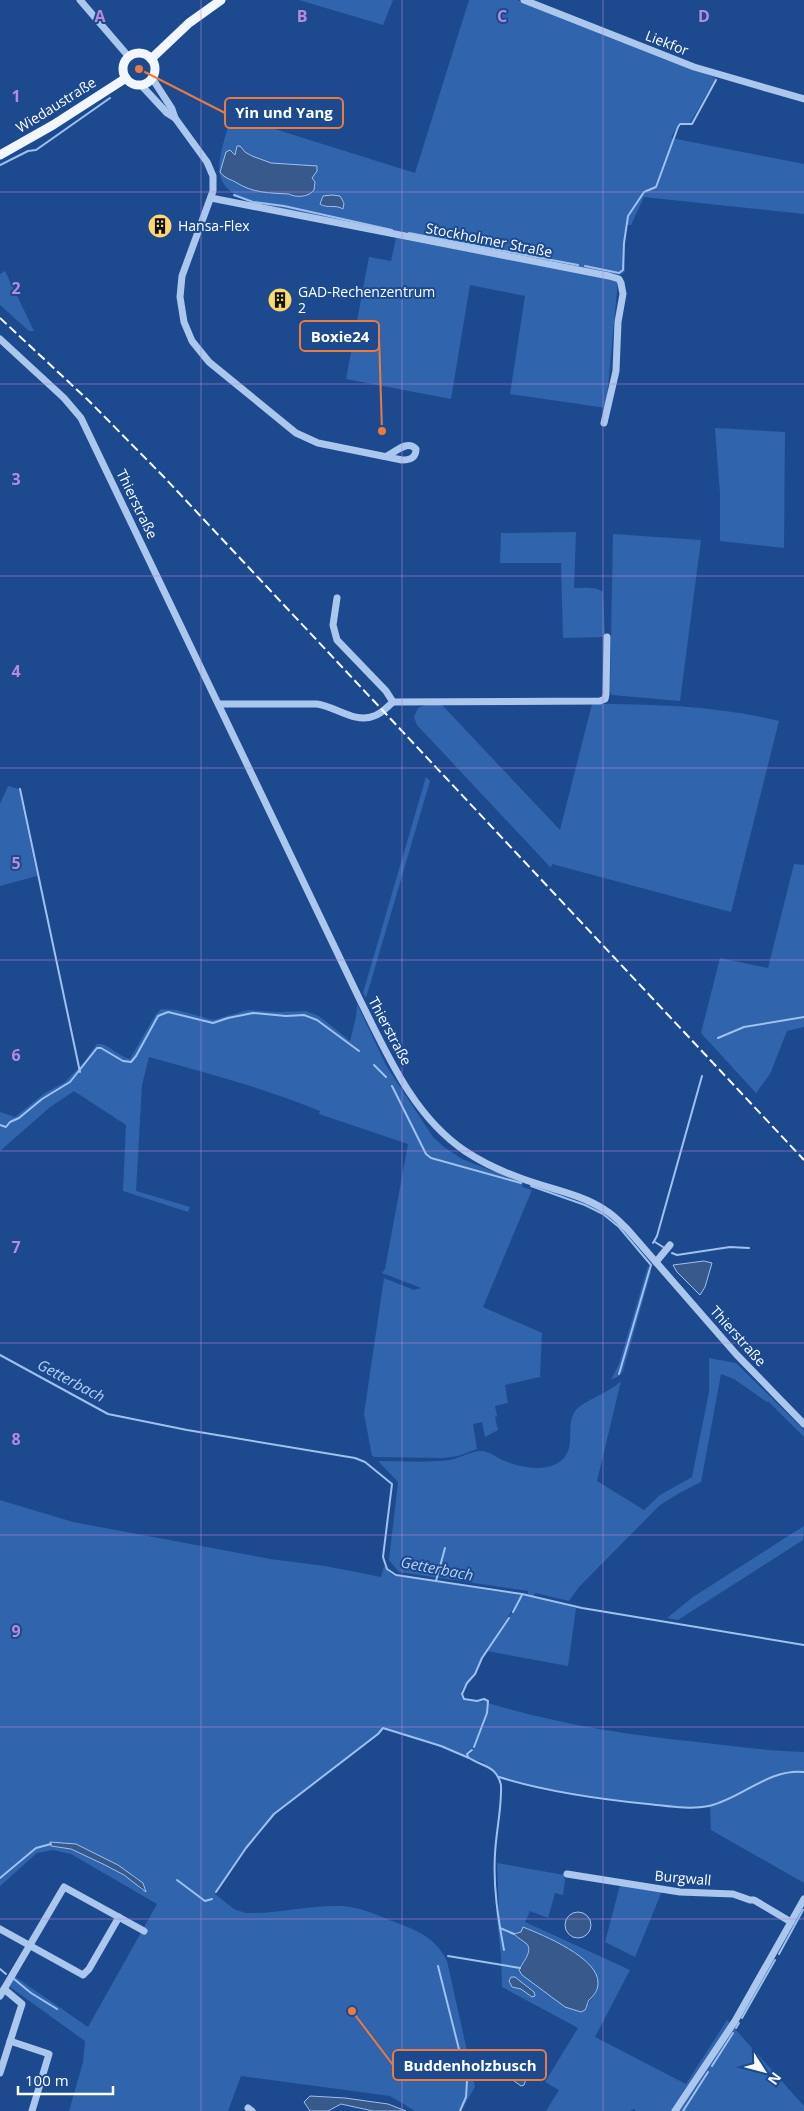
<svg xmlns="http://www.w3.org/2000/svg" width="804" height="2111" font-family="'Open Sans',sans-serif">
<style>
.green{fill:#3064ac;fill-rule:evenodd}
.water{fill:#38598b;stroke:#9fc1ef}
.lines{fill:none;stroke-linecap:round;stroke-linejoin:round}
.stream{stroke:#9fc1ef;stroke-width:2}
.minor{stroke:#abc7ed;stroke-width:7}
.major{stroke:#f2f6ff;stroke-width:9}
.rail{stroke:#fff;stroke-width:2;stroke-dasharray:9 4;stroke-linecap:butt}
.grid{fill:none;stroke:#b68bdc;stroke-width:1;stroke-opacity:0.55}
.labels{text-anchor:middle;stroke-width:4;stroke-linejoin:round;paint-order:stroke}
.street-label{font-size:14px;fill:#fff;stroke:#1d4a8f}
.poi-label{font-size:14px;fill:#fff;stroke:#1d4a8f;text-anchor:start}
.water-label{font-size:15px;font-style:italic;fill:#b7d1f4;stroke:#1d4a8f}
.grid-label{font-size:16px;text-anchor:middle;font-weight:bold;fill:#b68bdc;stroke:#1d4a8f;stroke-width:4;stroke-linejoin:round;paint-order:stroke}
.leader{fill:none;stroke:#ed7a3d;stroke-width:2}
.callout-dot{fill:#ed7a3d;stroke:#1d4a8f;stroke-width:2}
.callout{fill:#1d4a8f;stroke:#ed7a3d;stroke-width:2}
.callout-label{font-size:15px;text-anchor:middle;font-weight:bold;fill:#fff}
</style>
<rect width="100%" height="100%" fill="#1d4a8f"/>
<!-- green -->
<g class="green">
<path d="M299,0h94l-10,25z"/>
<path d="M469,0h48l199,78 -26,45h-11l-8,15 133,26v50l-160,-17 -13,28h-5l-2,18 1,29 -5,3 -359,-70c-58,-17 -42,-41 -31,-87l3,-2 182,57z"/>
<path d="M396,238l222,42 -12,128 -96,-14 15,-98 -55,-11 -19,114 -105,-20 23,-122 22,4z"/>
<path d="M5,271l29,60h-5l-29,-26v-31z"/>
<path d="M715,428l70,4 -1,116 -64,-7v-47z"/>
<path d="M576,532l-2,56c9,0 22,-2 29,4l2,45 -42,1 -2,-75h-61l1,-30z"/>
<path d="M613,534l88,6 -21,161 -68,-6 -2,-4z"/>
<path d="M592,704c63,0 126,2 187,17l-48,191 -179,-48 -1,4 -134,-143 -3,-8 4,-9 8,-3h16l118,125z"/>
<path d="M426,777l4,4 -64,217 -3,-5z"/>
<path d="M8,786l11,3 18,87 -37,10v-82z"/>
<path d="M794,864l10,1v162l-17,4 -17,43 -14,19 -55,-60 19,-75 48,10z"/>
<path d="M357,1004l30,63 46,70 11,10 18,12 61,24 -1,4 10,3 -49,117 59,26 -2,44 -35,8 3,18 -13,3 2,10 -2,1 3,13 -13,7 -3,-15 -9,2 4,25 -19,7 -14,2 -69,-1 -3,-1 -8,-42 20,-136 30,12 7,-2 -39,-15 3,-4 23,-125 -89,-30 1,-3c-56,-23 -113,-38 -171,-54l-7,28 -6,106 54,16 -2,5 -65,-21 3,-66 -52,-34 -25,17 -49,43v-39l15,5 30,-24 20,-11 19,-20 13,-18c10,-2 21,13 33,15l26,-45 5,-5 16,1 36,10 35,-10 29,2 29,-1 13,5 31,25 6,-24z"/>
<path d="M648,1266l3,6 -28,99 -4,5 -8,4 8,-16z"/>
<path d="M709,1358l27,5 68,67v7l-36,-36 -1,1 -33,-23 -13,-5 -20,108 -20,10 -21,13 -81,82 -10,14 -34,-8 -1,3 -6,-2v-3l-129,-19 -10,-12 9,-78 -20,-21c24,0 48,2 72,-1 10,-2 23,-10 33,-9 6,1 12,5 17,8 17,8 46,15 62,1 14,-13 4,-33 12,-47 5,-11 36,-20 47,-32l-24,100 47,29 16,-15 32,-18 17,-85z"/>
<path d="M0,1500l73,22 197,37 55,7 56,11 3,-11 7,8 6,2 125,19 -34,53 36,-53 52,13 -8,58 -81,-15v-2l-13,24 -12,16 -1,6 3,5 13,2 10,-1 -1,12 -8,26 10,-26v-10c70,21 138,32 210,39 35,4 70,9 106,10v131l-93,-53 -1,-24 -20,2 -19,-2 -66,-7 -69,-11 -37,-11 -16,-15 -9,-2 -7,-5 5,-3 4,-10 -5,9 -4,2 1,5 -27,-11 -58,-19 -4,6 -104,80 -29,34 -31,46 19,15 11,4c33,1 64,-8 96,-7 21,1 40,11 59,18 21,8 37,16 47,37l28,126 -14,24h-46l-25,-15 -149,-20 -13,35h-159l14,-49 2,-21 -75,-54 4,-11 74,51 69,-123 -86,-50 -18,-4 -16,3 -37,33zM50,1842l26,2 60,33 7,6 3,7h-5l-5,-7 -12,-8 -19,-10 -34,-16 -20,-3z"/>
<path d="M804,1526l-1,14 -125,80 -11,-2 26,-21z"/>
<path d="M497,1863l67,12 1,5 -2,15 -8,-2 -7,25 -18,-7 -5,11 105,48 -35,67 91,47 41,-64 77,86v5h-168l-2,-2 -4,2h-84l13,-21 -14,-8 33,-54 -76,-41 -1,-31 -5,-46 3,1zM524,1927c18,7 71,30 73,52 1,8 -8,25 -12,31l-4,2 -16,-5 -43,-32 -2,-5c2,-7 13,-18 7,-26 -4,-4 -9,-6 -12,-10l6,-2z"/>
<path d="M620,1885l42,6 -27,66 -30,-15z"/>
</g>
<!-- water -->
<g class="water">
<path d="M237,146h3l5,6 7,4 19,7 46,3v5l-5,7 3,4 -1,8c-5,7 -18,8 -25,4 -19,-1 -36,-1 -52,-11 -6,-4 -12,-4 -17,-11l6,-20 4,-2 5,5z"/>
<path d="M332,195l8,1 4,7 -1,6c-8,-5 -16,0 -23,-5l3,-8z"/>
<path d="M704,1261l8,2 -7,24 -5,8 -23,-23 -4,-7z"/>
<path d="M50,1842l26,2 42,21 25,18 3,9 -22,-17 -19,-10 -34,-16 -20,-3z"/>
<circle cx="578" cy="1925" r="13"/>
<path d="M523,1927c20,8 76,31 75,56 0,8 -4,12 -9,17 -2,3 -2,7 -4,10l-4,2 -16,-5 -43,-32 -3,-5c3,-7 14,-18 8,-26 -4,-3 -9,-6 -13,-10l7,-2z"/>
<path d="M511,1977h4l19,15 1,4 -3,1 -11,-8 -9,-2 -3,-6z"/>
<path d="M509,2069l17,10 -2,6 -3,1 -15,-11z"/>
<path d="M310,2096l35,2 43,6 18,7h-33l-32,-7 -13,7h-18l-6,-9z"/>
</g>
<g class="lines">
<!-- stream -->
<g class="stream">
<path d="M0,165l28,-14 8,-1 74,-52"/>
<path d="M234,195l19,7 31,4 108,24"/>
<path d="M409,233l169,32"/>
<path d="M585,266l34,7 4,-3 1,-27 4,-27 16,-24 12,-5 22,-60 2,-3h12l24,-44"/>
<path d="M20,789l60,283"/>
<path d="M718,1038l26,-11 60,-10"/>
<path d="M374,1065l12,12"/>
<path d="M392,1086l34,68 5,4 90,25"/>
<path d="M0,1125l6,2 4,-5 9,-4 23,-19 28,-17 27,-34h4l22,13 8,1 5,-6 22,-40 10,-4 45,11 15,-5 25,-5 33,3 18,-1 13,5 42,31"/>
<path d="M531,1186l54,19 18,9 16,13 32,38 -32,109"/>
<path d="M655,1242l8,5"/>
<path d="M653,1243l4,-7 45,-160"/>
<path d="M672,1253l5,2 53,-8 19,1"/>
<path d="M0,1355l108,59 79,16 168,28 10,4 27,22 -9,73 4,12 9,6 126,19 60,14 222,37"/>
<path d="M436,1581l9,-33"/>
<path d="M513,1612l9,-17"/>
<path d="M474,1747l13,-34 1,-12 -4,-2 -7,2 -13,-2 -2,-5 5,-11 8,-9 7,-16 27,-40"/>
<path d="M472,1750l-5,4 1,3c13,10 28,7 33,28 1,23 -5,46 -6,69 -2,33 3,64 9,96"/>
<path d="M499,1777c48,15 99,22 149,27 20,2 41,6 61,2 32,-7 60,-38 95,-34"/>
<path d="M0,1878l36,-30 15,-4"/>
<path d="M177,1880l28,21 7,-2"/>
<path d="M216,1892l30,-44 28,-34 104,-80 5,-6 58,18 28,12"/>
<path d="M500,1928l14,6"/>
<path d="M779,1954l24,-44"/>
<path d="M448,1956l72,12"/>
<path d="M438,1966l29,115 -1,16 -6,14"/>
<path d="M0,1969l6,5"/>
<path d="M14,1979l17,14 26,16"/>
<path d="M742,2018l33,-58"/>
<path d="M736,2028l3,-5"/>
<path d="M712,2066l21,-33"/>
<path d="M683,2111l25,-39"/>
</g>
<!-- minor -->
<g class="minor">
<path d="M80,0l49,57"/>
<path d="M524,0l170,67 110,32"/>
<path d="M152,78l20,31 3,9 32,44 6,14v15l-31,85 -2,21 4,25 8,19 17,21 87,71 22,10 84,17c8,0 14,-2 14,-11 -9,-9 -19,2 -29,7"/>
<path d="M141,85l26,28 8,5"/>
<path d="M211,198l398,78 10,3 2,4 2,11 -5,28 -2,49 -12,52"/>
<path d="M0,339l64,59 17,20 279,582c27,54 53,116 105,151 18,12 38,21 58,28 27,10 58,15 82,31 9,5 16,13 23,20l108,124 68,70"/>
<path d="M393,702l207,-1 5,-2 1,-5 1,-57"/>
<path d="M219,704h98c18,2 38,20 57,12 7,-2 13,-9 19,-14l-7,-11 -49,-51 -4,-15 4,-27"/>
<path d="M656,1262l14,-17"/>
<path d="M567,1874l113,18 53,2 17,6h4l37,22"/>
<path d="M0,1929l83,46 6,-6 30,-52"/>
<path d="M0,1996l64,-109 80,44"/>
<path d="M10,2041l39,13 -17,57"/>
<path d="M0,2073l22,-69 -18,-15"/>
<path d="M248,2108l4,3"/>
<path d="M675,2111l60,-90 69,-122"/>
</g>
<!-- major -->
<g class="major">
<circle cx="139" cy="69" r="16"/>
<path d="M151,59l38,-36 32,-23"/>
<path d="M0,155l53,-30 73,-47"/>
</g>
<!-- rail -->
<path class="rail" d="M0,318l88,82 75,76 641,684"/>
</g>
<!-- grid -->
<path class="grid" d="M201,0v2111M402,0v2111M603,0v2111M0,192h804M0,384h804M0,576h804M0,768h804M0,960h804M0,1151h804M0,1343h804M0,1535h804M0,1727h804M0,1919h804"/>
<!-- icons -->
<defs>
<symbol id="building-disc" viewBox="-11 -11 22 22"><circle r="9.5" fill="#fdd86a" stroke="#1d4a8f"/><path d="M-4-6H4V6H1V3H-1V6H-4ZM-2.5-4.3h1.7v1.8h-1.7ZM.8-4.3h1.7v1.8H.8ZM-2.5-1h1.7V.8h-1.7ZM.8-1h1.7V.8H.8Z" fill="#111"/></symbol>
</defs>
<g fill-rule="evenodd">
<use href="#building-disc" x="146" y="212" width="28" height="28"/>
<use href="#building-disc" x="266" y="286" width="28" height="28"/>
</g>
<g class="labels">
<!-- street labels -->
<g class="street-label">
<text transform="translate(667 43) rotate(21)" y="5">Liekfor</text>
<text transform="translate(56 105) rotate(-32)" y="5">Wiedaustraße</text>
<text transform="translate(489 240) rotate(11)" y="5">Stockholmer Straße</text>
<text transform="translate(137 504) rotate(64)" y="5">Thierstraße</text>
<text transform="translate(390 1031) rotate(62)" y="5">Thierstraße</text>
<text transform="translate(738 1336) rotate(48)" y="5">Thierstraße</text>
<text transform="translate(683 1878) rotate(5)" y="5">Burgwall</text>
</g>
<!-- poi labels -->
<g class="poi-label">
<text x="178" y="231">Hansa-Flex</text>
<text x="298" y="297">GAD-Rechenzentrum<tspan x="298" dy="16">2</tspan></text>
</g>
<!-- water labels -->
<g class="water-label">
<text transform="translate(71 1381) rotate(28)" y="5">Getterbach</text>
<text transform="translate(437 1569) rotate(11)" y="5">Getterbach</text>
</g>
</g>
<g class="grid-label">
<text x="100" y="22">A</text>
<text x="302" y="22">B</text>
<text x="502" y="22">C</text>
<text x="704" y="22">D</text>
<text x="16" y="102">1</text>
<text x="16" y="294">2</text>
<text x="16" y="485">3</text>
<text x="16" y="677">4</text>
<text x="16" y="869">5</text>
<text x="16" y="1061">6</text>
<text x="16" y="1253">7</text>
<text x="16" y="1445">8</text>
<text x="16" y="1637">9</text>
</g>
<!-- callouts -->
<path class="leader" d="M139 69L225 113M382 431L379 336M352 2011L393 2065"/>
<g class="callout-dot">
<circle cx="139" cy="69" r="5"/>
<circle cx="382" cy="431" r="5"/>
<circle cx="352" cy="2011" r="5"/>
</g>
<g class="callout">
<rect x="225" y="98" width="118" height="30" rx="5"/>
<rect x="300" y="321" width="79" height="30" rx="5"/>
<rect x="393" y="2050" width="153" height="30" rx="5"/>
</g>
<g class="callout-label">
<text x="284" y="118">Yin und Yang</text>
<text x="340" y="342">Boxie24</text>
<text x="470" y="2071">Buddenholzbusch</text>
</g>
<!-- north arrow -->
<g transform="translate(764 2071) rotate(126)" stroke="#1d4a8f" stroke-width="4" paint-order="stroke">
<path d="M0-4L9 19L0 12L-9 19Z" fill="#ffffff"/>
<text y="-8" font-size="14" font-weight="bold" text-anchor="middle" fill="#ffffff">N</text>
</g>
<!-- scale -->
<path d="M18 2086v8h95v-8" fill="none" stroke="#ffffff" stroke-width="2.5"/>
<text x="25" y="2086" font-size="15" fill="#ffffff" stroke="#1d4a8f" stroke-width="4" paint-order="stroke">100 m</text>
</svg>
